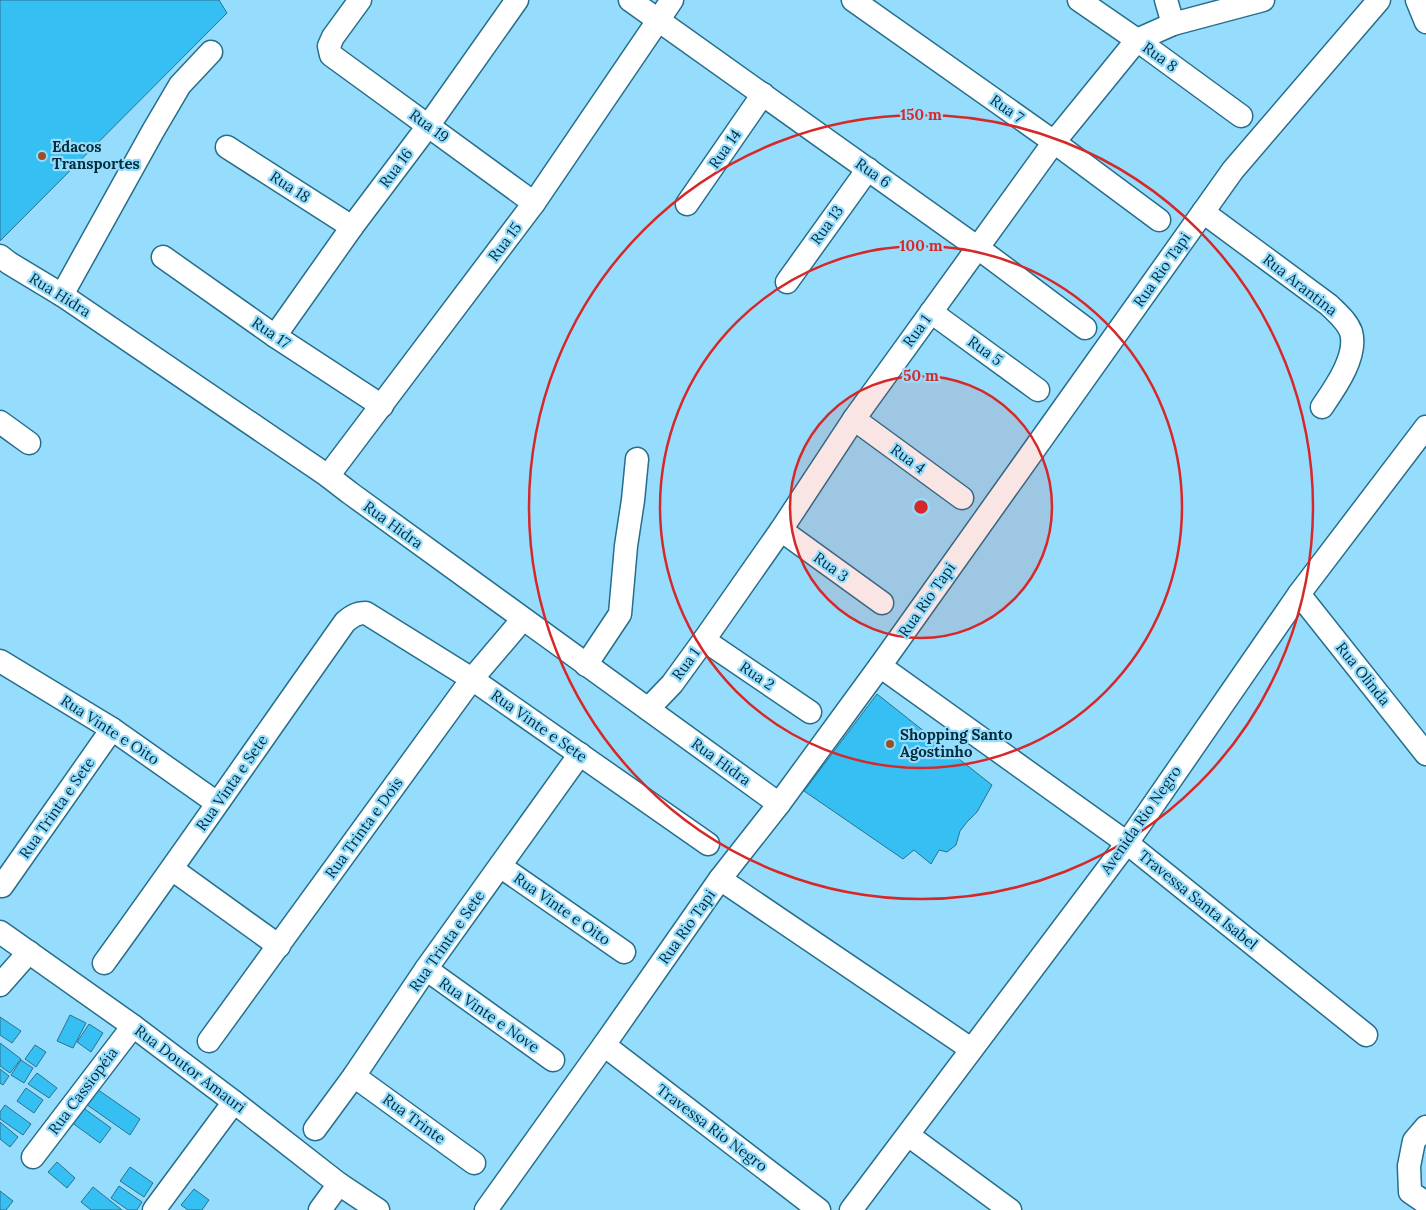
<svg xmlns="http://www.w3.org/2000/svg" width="1426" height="1210" font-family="Lora,serif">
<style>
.building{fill:#36bff2;stroke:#2a728f}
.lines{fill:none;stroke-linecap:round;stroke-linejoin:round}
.minor-casing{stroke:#266e8b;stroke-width:25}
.minor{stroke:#fff;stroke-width:22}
.ring{fill:none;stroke:#d62828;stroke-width:2.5}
.poi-dot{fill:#975129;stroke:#96ddfd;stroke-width:2}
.labels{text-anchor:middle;stroke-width:4.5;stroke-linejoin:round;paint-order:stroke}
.street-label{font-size:15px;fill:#022c3c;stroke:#96ddfd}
.poi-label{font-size:15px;font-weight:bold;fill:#022c3c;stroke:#96ddfd;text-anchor:start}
.centre{fill:#d62828;stroke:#96ddfd;stroke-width:2.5}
.ring-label{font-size:15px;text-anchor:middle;font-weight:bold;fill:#d62828;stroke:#96ddfd;stroke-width:4.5;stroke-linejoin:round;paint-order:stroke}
</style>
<rect width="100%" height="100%" fill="#96ddfd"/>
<!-- building -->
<g class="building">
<path d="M0,0h219l8,13 -227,228z"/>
<path d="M877,694l115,91 -15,27 -10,10 -7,9 -4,14 -9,7 -8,-2 -8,14 -17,-14 -11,9 -99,-68z"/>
<path d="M70,1015l16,8 -13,25 -16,-7z"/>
<path d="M0,1017l21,14 -9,12 -12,-8z"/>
<path d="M89,1024l14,9 -12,19 -14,-10z"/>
<path d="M0,1043l21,16 -11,14 -10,-7z"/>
<path d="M35,1045l11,7 -10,15 -11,-8z"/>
<path d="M21,1060l12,8 -9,15 -13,-8z"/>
<path d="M0,1069l9,7 -6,9 -3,-2z"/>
<path d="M37,1073l20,15 -8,10 -21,-14z"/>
<path d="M94,1087l46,32 -10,16 -47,-33z"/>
<path d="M26,1088l17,12 -9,13 -17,-12z"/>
<path d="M5,1105l26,19 -8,11 -23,-16v-7z"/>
<path d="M82,1107l29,21 -11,15 -29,-21z"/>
<path d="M0,1122l18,15 -8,10 -10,-8z"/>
<path d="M57,1162l18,16 -8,10 -19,-16z"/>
<path d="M130,1167l23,16 -9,14 -24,-16z"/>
<path d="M119,1186l23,16 -5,8h-9l-17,-12z"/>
<path d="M93,1187l29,23h-31l-10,-8z"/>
<path d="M194,1189l15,11 -7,10h-14l-7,-5z"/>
<path d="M0,1191l13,10 -7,9h-6z"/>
</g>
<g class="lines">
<defs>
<g id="minor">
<path d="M360,0l-27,37 -4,9 2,9 203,148"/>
<path d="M630,0l348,248 107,80"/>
<path d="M853,0l201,142 105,78"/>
<path d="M1079,0l58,40 104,76"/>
<path d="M1166,0l7,24"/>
<path d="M1417,0l9,22"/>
<path d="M227,147l125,80"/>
<path d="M687,204l76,-110"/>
<path d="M1203,212l126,93c8,8 18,16 22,27 7,24 -16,56 -29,75"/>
<path d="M0,256l9,7 53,32 266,181 22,17 429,311"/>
<path d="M163,257l112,79 107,70"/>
<path d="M787,282l81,-113"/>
<path d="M62,295l91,-164 27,-46 31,-33"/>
<path d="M931,312l107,78"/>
<path d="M275,336l77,-109 76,-101 89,-126"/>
<path d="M854,419l108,79"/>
<path d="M0,422l29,21"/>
<path d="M328,476l206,-273 138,-203"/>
<path d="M781,530l101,73"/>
<path d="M1299,594l127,160"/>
<path d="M704,640l106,72"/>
<path d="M0,661l112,68 105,74"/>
<path d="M586,665l34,-51 6,-68 7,-46 4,-41"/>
<path d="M880,666l247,177 239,192"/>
<path d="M648,709l24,-25 32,-44 77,-110 73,-111 200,-277 83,-102 36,-16 90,-24"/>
<path d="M500,866l124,86"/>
<path d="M172,869l107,77"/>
<path d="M720,879l251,170"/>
<path d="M2,886l110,-157"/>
<path d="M0,932l133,94 101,76 105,82 39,26"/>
<path d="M104,963c82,-113 161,-228 241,-341 7,-6 12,-9 21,-9l106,66 236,165"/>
<path d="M426,969l127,91"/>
<path d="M0,985l29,-33"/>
<path d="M209,1041l263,-362 51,-60"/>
<path d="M604,1045l215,165"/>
<path d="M354,1076l120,87"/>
<path d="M1426,1127l-12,14 -5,25 1,26 16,11"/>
<path d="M315,1129l39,-53 72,-107 154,-215"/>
<path d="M908,1135l102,75"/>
<path d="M33,1157l100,-131"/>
<path d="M154,1210l80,-108"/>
<path d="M320,1210l19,-26"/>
<path d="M486,1210l118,-165 116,-166 59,-75 101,-138 353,-496 146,-170"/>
<path d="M851,1210l276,-367 172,-249 127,-167"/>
</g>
</defs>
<!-- minor casing -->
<use href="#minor" class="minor-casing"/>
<!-- minor -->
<use href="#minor" class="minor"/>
</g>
<!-- distance rings -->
<circle cx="921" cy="507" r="131" fill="#d62828" fill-opacity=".12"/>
<g class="ring">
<circle cx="921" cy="507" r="131"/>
<circle cx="921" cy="507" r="261"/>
<circle cx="921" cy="507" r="392"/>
</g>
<!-- markers -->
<g class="poi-dot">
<circle cx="42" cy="156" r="5"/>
<circle cx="890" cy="744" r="5"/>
</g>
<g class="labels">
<!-- street labels -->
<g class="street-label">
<text transform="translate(1160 57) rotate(36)" y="5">Rua 8</text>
<text transform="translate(1007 109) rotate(35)" y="5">Rua 7</text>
<text transform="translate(429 126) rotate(36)" y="5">Rua 19</text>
<text transform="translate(725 149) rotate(-55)" y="5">Rua 14</text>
<text transform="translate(396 168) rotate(-53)" y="5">Rua 16</text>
<text transform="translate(873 173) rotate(35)" y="5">Rua 6</text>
<text transform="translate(290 187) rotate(33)" y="5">Rua 18</text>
<text transform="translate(827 225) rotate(-54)" y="5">Rua 13</text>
<text transform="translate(505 242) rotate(-53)" y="5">Rua 15</text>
<text transform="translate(1162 270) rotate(-55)" y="5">Rua Rio Tapi</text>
<text transform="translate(1300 285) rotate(38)" y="5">Rua Arantina</text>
<text transform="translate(60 295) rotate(32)" y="5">Rua Hidra</text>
<text transform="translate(917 331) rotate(-54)" y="5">Rua 1</text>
<text transform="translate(271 333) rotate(34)" y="5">Rua 17</text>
<text transform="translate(985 351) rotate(36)" y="5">Rua 5</text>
<text transform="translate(908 459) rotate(36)" y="5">Rua 4</text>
<text transform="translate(393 525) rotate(36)" y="5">Rua Hidra</text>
<text transform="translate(831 567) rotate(36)" y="5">Rua 3</text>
<text transform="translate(927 600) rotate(-55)" y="5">Rua Rio Tapi</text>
<text transform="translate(686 664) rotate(-54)" y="5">Rua 1</text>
<text transform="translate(1363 674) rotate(51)" y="5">Rua Olinda</text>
<text transform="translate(757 676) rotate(34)" y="5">Rua 2</text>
<text transform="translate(539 726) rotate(35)" y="5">Rua Vinte e Sete</text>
<text transform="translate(110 730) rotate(33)" y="5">Rua Vinte e Oito</text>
<text transform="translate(721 762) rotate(36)" y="5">Rua Hidra</text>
<text transform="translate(232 783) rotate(-55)" y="5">Rua Vinta e Sete</text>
<text transform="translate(57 808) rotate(-55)" y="5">Rua Trinta e Sete</text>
<text transform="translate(1141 820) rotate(-55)" y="5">Avenida Rio Negro</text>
<text transform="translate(364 828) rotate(-54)" y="5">Rua Trinta e Dois</text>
<text transform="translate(1198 900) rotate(39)" y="5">Travessa Santa Isabel</text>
<text transform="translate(562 909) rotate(35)" y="5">Rua Vinte e Oito</text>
<text transform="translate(687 927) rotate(-55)" y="5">Rua Rio Tapi</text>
<text transform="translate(447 941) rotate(-55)" y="5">Rua Trinta e Sete</text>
<text transform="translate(489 1015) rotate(35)" y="5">Rua Vinte e Nove</text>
<text transform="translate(190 1069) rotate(37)" y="5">Rua Doutor Amauri</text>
<text transform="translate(83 1091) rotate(-53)" y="5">Rua Cassiopéia</text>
<text transform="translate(414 1119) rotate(36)" y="5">Rua Trinte</text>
<text transform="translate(712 1128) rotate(37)" y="5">Travessa Rio Negro</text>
</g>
<!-- poi labels -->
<g class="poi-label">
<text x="52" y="152">Edacos<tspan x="52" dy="17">Transportes</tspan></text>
<text x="900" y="740">Shopping Santo<tspan x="900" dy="17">Agostinho</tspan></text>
</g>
</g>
<circle cx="921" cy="507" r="8" class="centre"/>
<g class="ring-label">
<text x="921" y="120">150 m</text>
<text x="921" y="251">100 m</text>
<text x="921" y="381">50 m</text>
</g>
</svg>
